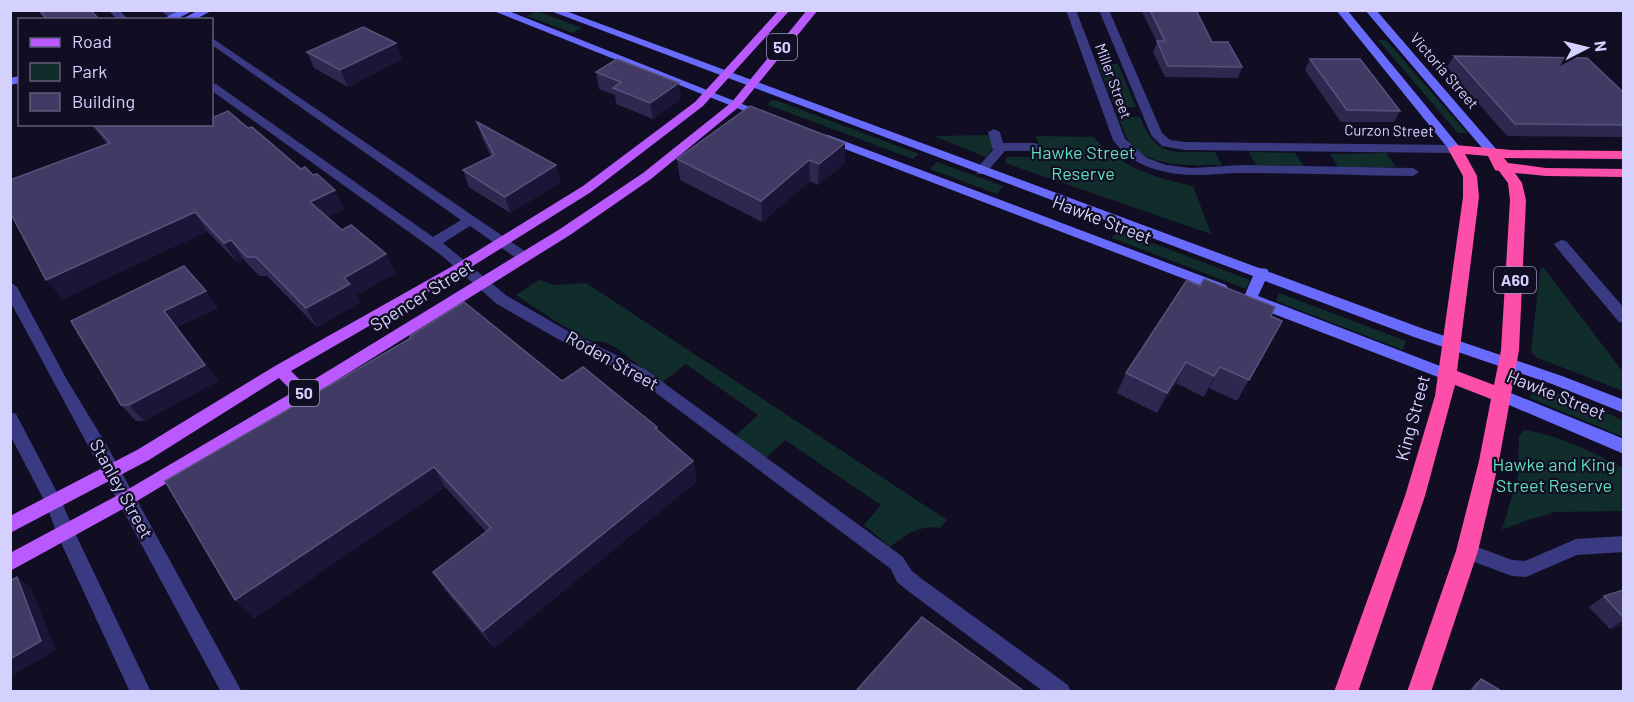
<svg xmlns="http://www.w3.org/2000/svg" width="1634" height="702" font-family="Barlow,sans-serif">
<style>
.green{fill:#112d2b}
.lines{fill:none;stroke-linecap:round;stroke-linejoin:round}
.street{fill:#3a3a82;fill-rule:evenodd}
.secondary{fill:#696bfd;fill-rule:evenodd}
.primary{fill:#ba59fd;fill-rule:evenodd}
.highway{fill:#fd4ea9;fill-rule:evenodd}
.wall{fill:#2e2851}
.shaded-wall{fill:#1b1637}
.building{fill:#403a64;stroke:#57527c;stroke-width:1.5}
.labels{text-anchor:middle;stroke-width:4.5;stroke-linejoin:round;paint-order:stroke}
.far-street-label{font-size:15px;fill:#d5d1ff;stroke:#110e23}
.shield{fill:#110e23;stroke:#9a96bd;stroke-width:1.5}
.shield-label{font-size:16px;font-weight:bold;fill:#d5d1ff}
.park-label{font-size:18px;fill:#5edeb9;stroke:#110e23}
.street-label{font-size:18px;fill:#d5d1ff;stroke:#110e23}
</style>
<rect width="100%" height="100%" fill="#110e23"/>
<!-- green -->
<g class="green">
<path d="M537,11l45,17 -10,5 -45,-17z"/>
<path d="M1378,40h8l81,93h-9z"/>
<path d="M1098,64h20l18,43h-21z"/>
<path d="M775,100l144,54 -6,5 -145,-54 2,-4z"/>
<path d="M1118,117h22c17,43 35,34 75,35l7,13c-28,0 -72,4 -92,-22 -5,-7 -8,-18 -12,-26z"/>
<path d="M991,135l3,12 -8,10 -52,-21z"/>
<path d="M1036,136l57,1c31,31 58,40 100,49l18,48 -206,-71 2,-6h34z"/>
<path d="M1249,152l46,1 9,13 -48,-1z"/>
<path d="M1386,153l10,14h-58l-8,-13z"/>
<path d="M937,162l66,24 -6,8 -67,-25z"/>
<path d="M1118,230l132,50 -4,9 -134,-51z"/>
<path d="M1543,267l80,105v19l-85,-33 -7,-6 9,-82z"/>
<path d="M539,280l17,5 30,-2 361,237 -7,8c-20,-4 -35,7 -50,19l-26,-22 17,-20 -96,-65 -19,18 -31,-22 23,-21 -72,-51 -25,19 -44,-35 -13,-6 -14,-1 -35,-20 -39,-26z"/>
<path d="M1279,293l127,48 -3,9 -127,-49z"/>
<path d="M1533,383l90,37v17l-93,-39z"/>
<path d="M1524,430c35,5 68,22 99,38v43l-72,1v2l-18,4 -31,12 16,-54 1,-40z"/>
</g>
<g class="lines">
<!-- street -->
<g class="street">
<path d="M108,10h11l10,10h-11z"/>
<path d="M160,10h12l13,10h-12z"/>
<path d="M1066,10h10l49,129 22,19 19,7 25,3 52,-3 170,3 6,4 -6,4c-56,-1 -113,-3 -169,-3 -26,0 -52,5 -78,-1 -22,-4 -40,-14 -53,-32z"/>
<path d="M1099,10h10l53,123 8,7 15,2 270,3 6,4 -6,4 -270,-3 -23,-4 -11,-11z"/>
<path d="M212,38l317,216 2,3 -2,3h-10l-49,-34 -27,17 64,53 59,34 80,40 257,187 8,13 11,9 146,106 3,7h-27l-136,-101 -11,-9 -6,-13 -255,-191 -80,-40 -59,-34 -56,-49 -229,-164v-8l4,1 217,153 28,-17 -249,-175z"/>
<path d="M994,129l6,3 3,11h32l6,4 -6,4h-30l-20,23h-8v-6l16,-18 -5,-18z"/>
<path d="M1561,240l5,1 58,67v15l-5,-1 -63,-75 -2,-3z"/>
<path d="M10,282l7,5 50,93 39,64 136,248h-21l-211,-391z"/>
<path d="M10,412l6,2 44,84 15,35 76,159h-21l-73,-158 -11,-30 -36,-69z"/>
<path d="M1624,536v16l-47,3 -51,22 -14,-1 -51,-19 -3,-6 3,-6 6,-2 45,17 13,1 51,-22z"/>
</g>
<!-- secondary -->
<g class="secondary">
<path d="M180,10h14l-19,10h-14z"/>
<path d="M199,10h14l-19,10h-14z"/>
<path d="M491,10h15l266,106 -2,2h-8z"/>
<path d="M548,10h15l696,258 8,1 2,3 155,57 138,47 62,24v13l-72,-29 -138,-47 -149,-56 -7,15 195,75 3,4 -3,4h-10l-198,-76 -2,-4 10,-23z"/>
<path d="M1336,10h11l112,136v6h-8z"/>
<path d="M1365,10h11l121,140v6h-8z"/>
<path d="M20,76v7l-10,2v-7z"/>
<path d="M828,135l398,150 2,3 -7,5 -5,-2 -392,-150v-4z"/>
<path d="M1501,389l123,50v15l-129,-55 -2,-4 2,-4z"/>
</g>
<!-- primary -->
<path class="primary" d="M779,10h11l-87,96 -112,86 -123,77 -177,102 14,14 255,-156 83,-56 89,-71 75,-92h11l-78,96 -89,73 -81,56 -260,162 -178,107 -122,67v-18l110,-59 173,-102 -14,-14 -130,82 -139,73v-17l127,-66 138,-84 183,-103 125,-77 112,-84z"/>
<!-- highway -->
<path class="highway" d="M1455,145l56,5 113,1v8l-120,-1 4,5 38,5 78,1v8l-78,-1 -31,-3 7,10 4,17 -7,150 -20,111 -21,90 -47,141h-24l49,-141 23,-90 12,-62 -36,-14 -30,111 -67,196h-24l71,-196 30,-100 28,-199v-21l-15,-27zM1465,154l23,2 7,14 4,1 9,12 2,17 -9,150 -7,35 -37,-14 22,-174 -2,-21z"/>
</g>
<!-- wall -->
<g class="wall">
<path d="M1141,10h55l16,32 30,25 -4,11 -73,-1 -12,-25 4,-10z"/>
<path d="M307,52l95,7 -54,28 -34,-19z"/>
<path d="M1454,56l169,36v45l-116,-1 -60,-69z"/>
<path d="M1310,59l90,52 -6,11h-53l-36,-52z"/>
<path d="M596,72l85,27 -28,20 -37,-15 -1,-9 -16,-6z"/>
<path d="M477,122l84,60 -51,31 -41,-26 -6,-17 28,-14 -9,-18z"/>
<path d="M91,124h121l36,4 53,41 12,6 22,15 9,19 -17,8 15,13 53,43 -39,22 4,7 -43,25 -50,-51h-8l-16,-17 -6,3 -30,-31 -144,68 44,-155z"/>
<path d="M845,143v20l-27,22 -8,-4 -48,41 -82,-42 -3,-21z"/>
<path d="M218,308l-41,19 41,54 -74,40h-8l-15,-16 -50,-84z"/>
<path d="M1271,316l11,5 -45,80 -28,-13 -5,9 -28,-14 -19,30 -40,-20 9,-20z"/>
<path d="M562,381l95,46 1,4 35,30 4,20 -203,167 -49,-58 -12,-18 53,-40 -41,-45 -191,131 -19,-18z"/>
<path d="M1623,590v36l-1,-1 -12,4 -21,-22 15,-11z"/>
<path d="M1481,679l22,13h-35l7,-9z"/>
</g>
<!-- shaded-wall -->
<g class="shaded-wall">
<path d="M396,43l6,16 -54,28 -8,-17z"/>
<path d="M679,83l2,16 -28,20 -3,-16z"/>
<path d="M845,143v20l-27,22 1,-21z"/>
<path d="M809,160l1,21 -48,41 -1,-21z"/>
<path d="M556,165l5,17 -51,31 -5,-16z"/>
<path d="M335,190l9,19 -24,12 -10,-19z"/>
<path d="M195,212l12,19 -144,68 -17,-19z"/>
<path d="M231,240l12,19 -6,3 -13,-19z"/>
<path d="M386,254l9,19 -39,22 4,7 -43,25 -11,-19 38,-30z"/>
<path d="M206,291l12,17 -41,19 41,54 -74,40 -15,-16 35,-94z"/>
<path d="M1186,362l-10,21 -19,30 10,-20z"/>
<path d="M1220,367l-11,21 -5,9 10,-21z"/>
<path d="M693,461l4,20 -203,167 -11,-17z"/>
<path d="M434,467l11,20 -191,131 -19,-18z"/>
<path d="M17,577l14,11 25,62 -46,27v-18z"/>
<path d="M1623,620v4l-13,5z"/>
</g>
<!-- building -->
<g class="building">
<path d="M50,10h40l7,7 -8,3h-41l-7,-7z"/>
<path d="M1150,10h46l16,32h16l14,25 -74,-1 -11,-25h8z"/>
<path d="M363,27l33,16 -56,27 -33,-18z"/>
<path d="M1454,56l133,2 36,34v33l-108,-1z"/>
<path d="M617,59l62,24 -29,20 -37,-15 8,-6 -25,-10z"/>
<path d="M1310,59h50l40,52 -53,-1z"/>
<path d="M750,106l95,37 -26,21 -10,-4 -48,41 -84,-42z"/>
<path d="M228,111l20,17 4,-1 49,42 4,-2 8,8 4,-1 18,16 -25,12 32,28 9,-5 35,29 -42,24 6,6 -44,24 -50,-51h-9l-16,-17 -7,3 -29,-31 -149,68 -36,-68v-32l100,-37 -17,-19h119v-6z"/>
<path d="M477,122l79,43 -51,32 -42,-27 31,-15z"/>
<path d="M184,266l22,25 -42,20 41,54 -76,40h-8l-50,-84z"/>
<path d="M1204,279l71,28 -4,9 11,5 -33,59 -29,-13 -6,9 -28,-14 -19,31 -41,-20 61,-93 13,6z"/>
<path d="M464,302l98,79 21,-14 74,60 -2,1 38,33 -210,170 -50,-59 58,-44 -57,-61 -199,133 -70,-119 246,-143 -1,-2z"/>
<path d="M17,577l24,64 -31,18v-78z"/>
<path d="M1623,590v27l-19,-21z"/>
<path d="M922,617l103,75h-170z"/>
<path d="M1481,679l22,13h-32z"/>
</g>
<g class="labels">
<!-- far-street labels -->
<g class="far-street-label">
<text transform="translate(1444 71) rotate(49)" y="5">Victoria Street</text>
<text transform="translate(1113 81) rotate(70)" y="5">Miller Street</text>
<text transform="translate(1389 131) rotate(1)" y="5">Curzon Street</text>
</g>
<!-- shield labels -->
<g class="shield">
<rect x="767" y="34" width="30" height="26" rx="4.5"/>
<rect x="1494" y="267" width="42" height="26" rx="4.5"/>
<rect x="289" y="380" width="30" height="26" rx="4.5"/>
</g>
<g class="shield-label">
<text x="782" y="53">50</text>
<text x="1515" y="286">A60</text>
<text x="304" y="399">50</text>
</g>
<!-- park labels -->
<g class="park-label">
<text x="1083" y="159">Hawke Street<tspan x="1083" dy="21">Reserve</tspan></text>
<text x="1554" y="471">Hawke and King<tspan x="1554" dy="21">Street Reserve</tspan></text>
</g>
<!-- street labels -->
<g class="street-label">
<text transform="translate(1102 220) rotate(21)" y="6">Hawke Street</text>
<text transform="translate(422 296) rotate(-32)" y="6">Spencer Street</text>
<text transform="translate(612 361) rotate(29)" y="6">Roden Street</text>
<text transform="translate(1556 395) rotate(22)" y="6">Hawke Street</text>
<text transform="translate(1413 418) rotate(-75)" y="6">King Street</text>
<text transform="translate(121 489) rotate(61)" y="6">Stanley Street</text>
</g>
</g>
<!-- border -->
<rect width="1634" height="702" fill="none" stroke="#d5d1ff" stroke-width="24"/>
<!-- legend -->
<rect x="18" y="18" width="195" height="108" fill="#110e23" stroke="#5f5c7b" stroke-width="1.5"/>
<rect x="30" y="38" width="30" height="9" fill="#ba59fd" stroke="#5f5c7b" stroke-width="1.5"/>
<text x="72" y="48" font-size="18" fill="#d5d1ff">Road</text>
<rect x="30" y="63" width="30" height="18" fill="#112d2b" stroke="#5f5c7b" stroke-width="1.5"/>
<text x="72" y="78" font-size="18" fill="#d5d1ff">Park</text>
<rect x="30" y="93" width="30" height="18" fill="#403a64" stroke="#5f5c7b" stroke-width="1.5"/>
<text x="72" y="108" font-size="18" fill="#d5d1ff">Building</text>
<!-- north arrow -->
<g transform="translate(1586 48) rotate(83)" stroke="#110e23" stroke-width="4.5" paint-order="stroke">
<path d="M0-4.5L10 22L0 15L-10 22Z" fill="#d5d1ff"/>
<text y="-9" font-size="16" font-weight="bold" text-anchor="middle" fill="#d5d1ff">N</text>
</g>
</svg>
